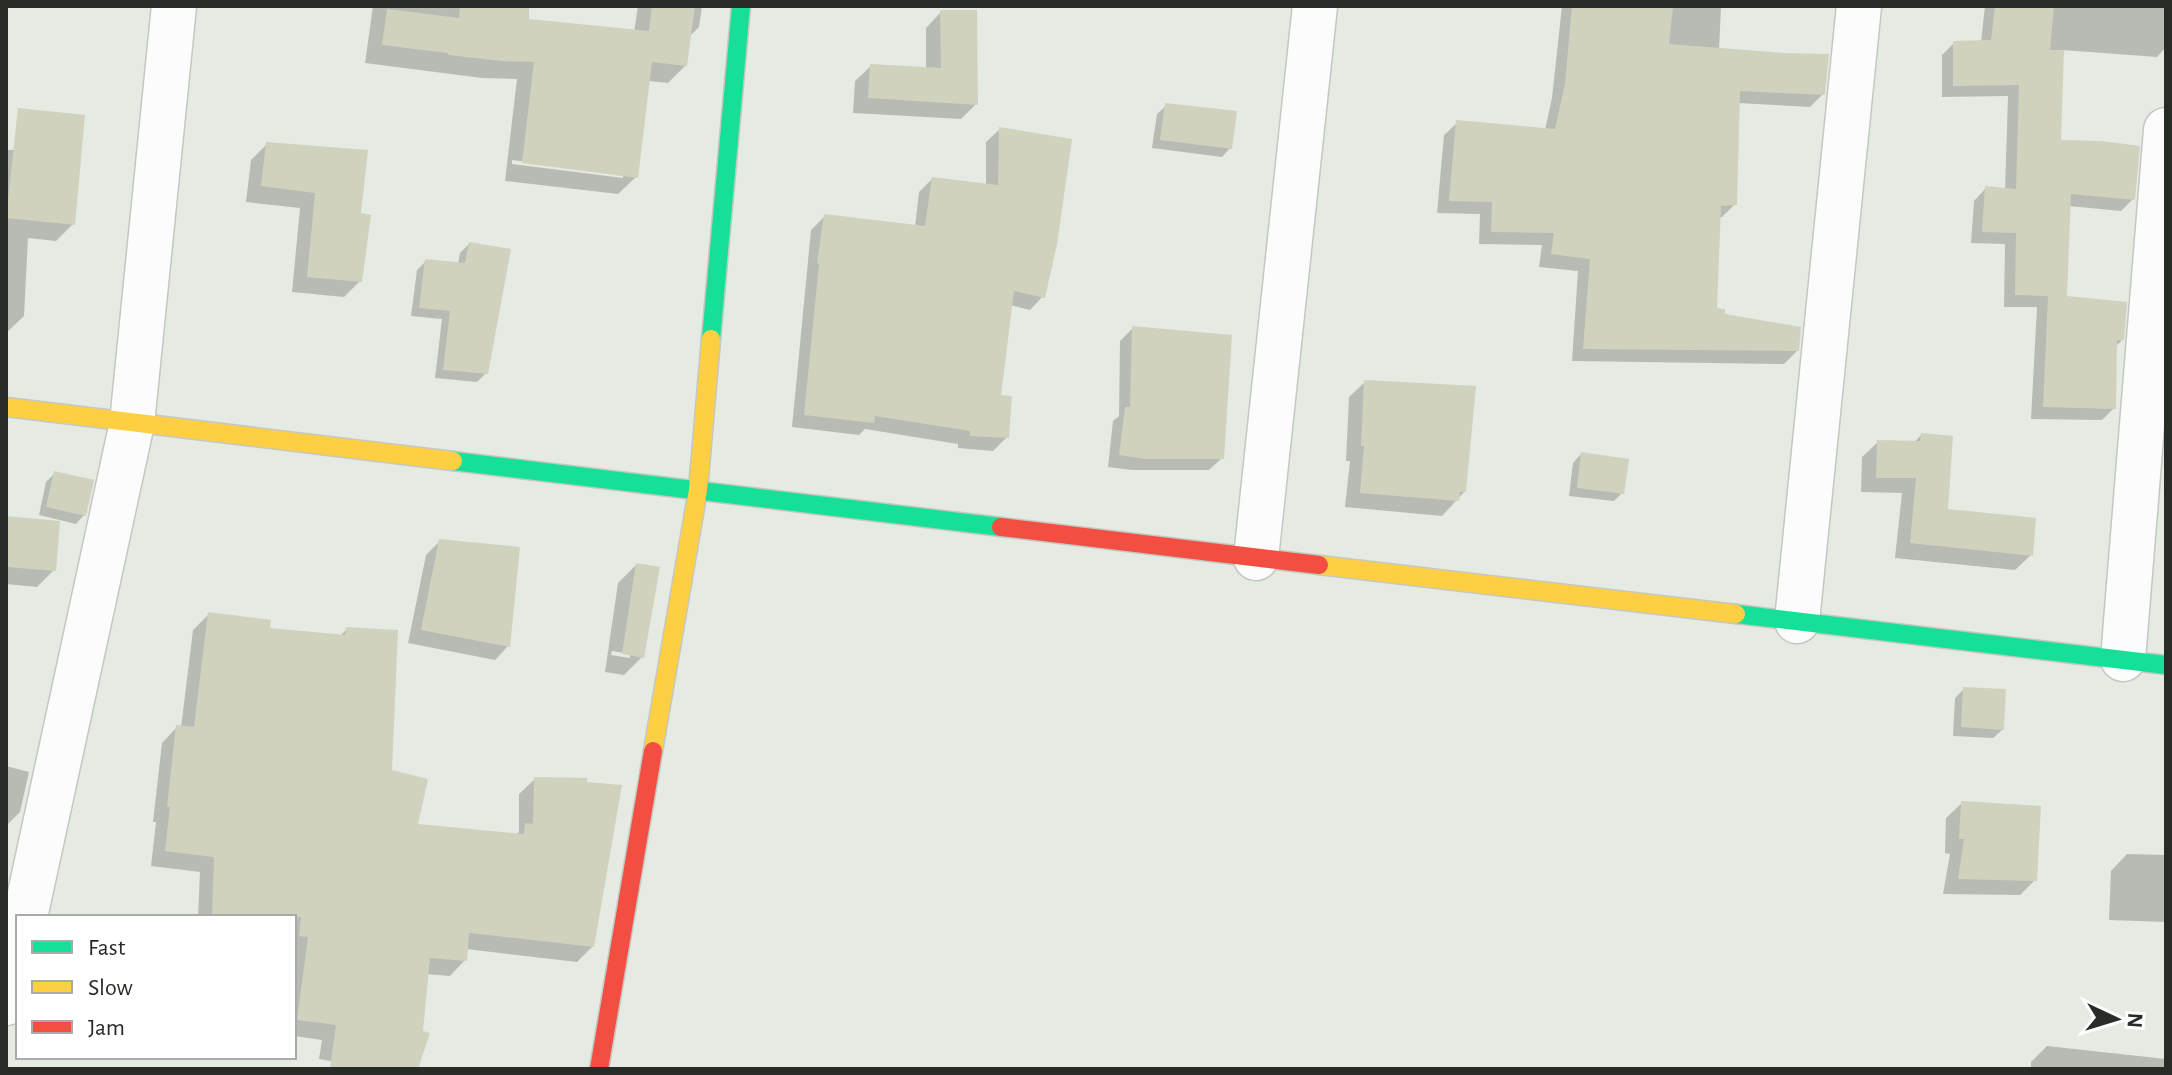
<svg xmlns="http://www.w3.org/2000/svg" width="2172" height="1075" font-family="'Alegreya Sans',sans-serif">
<style>
.shadow{fill:#0003;fill-rule:evenodd}
.building{fill:#d0d2be}
.lines{fill:none;stroke-linecap:round;stroke-linejoin:round}
.street-casing{stroke:#c4c8c2;stroke-width:47}
.fast-casing{stroke:#c4c8c2;stroke-width:21}
.slow-casing{stroke:#c4c8c2;stroke-width:21}
.jam-casing{stroke:#c4c8c2;stroke-width:21}
.street{stroke:#fbfcfb;stroke-width:44}
.fast{stroke:#16e098;stroke-width:18}
.slow{stroke:#ffcf43;stroke-width:18}
.jam{stroke:#f24e42;stroke-width:18}
</style>
<rect width="100%" height="100%" fill="#e5eae2"/>
<!-- shadow -->
<g class="shadow">
<path d="M373,6h154v14l107,12 4,-26h64l-3,21 -10,10 -3,28 -18,18 -20,-2 -12,96 -18,17 -113,-13 12,-102 -35,-1 -117,-15zM512,160l111,14v4l-111,-14z"/>
<path d="M1562,6h159l-2,45 104,43 -13,13 -73,-4 -2,101 -13,13h-4l-4,93 9,6 74,35 -13,13 -212,-3 6,-90 -39,-4 3,-22 -63,-1 1,-30 -43,-1 7,-78 13,-12 88,7 7,-32z"/>
<path d="M1985,6h181v41l-9,10 -95,-7 -3,92 74,57 -12,12 -52,-5 -4,92 57,42 -7,7 -1,61 -12,12 -71,-1 6,-112h-33l1,-63 -34,-1 3,-42 12,-13 19,2 3,-94 -66,1v-42l12,-12 27,-1z"/>
<path d="M941,12l35,92 -15,15 -108,-6 2,-32 16,-15 55,3v-41z"/>
<path d="M1166,106l64,42 -8,9 -70,-9 5,-34z"/>
<path d="M1000,129l43,167 -13,14 -20,-5 -11,92 8,40 -14,14 -35,-3v-4l-93,-15 -6,6 -67,-8 19,-197 14,-14 90,11 4,-35 13,-13 54,6v-43z"/>
<path d="M267,144l92,71 1,66 -16,16 -52,-5 8,-84 -54,-6 5,-42z"/>
<path d="M80,149l-7,75 -17,17 -28,-3 -4,78 -18,17v-183z"/>
<path d="M469,244l17,129 -9,9 -42,-4 7,-59 -31,-3 6,-46 9,-9 32,3 2,-11z"/>
<path d="M1133,328l89,130 -13,12h-77l-24,-3 5,-46 6,-5 1,-75z"/>
<path d="M1365,382l100,109 -23,25 -97,-9 5,-46h-4l3,-64z"/>
<path d="M1921,435l25,76 85,44 -16,15 -120,-12 7,-65 -41,-1 1,-35 16,-15 36,1z"/>
<path d="M1581,454l41,39 -8,8 -45,-5 4,-33z"/>
<path d="M55,473l29,42 -8,9 -37,-9 7,-33z"/>
<path d="M6,518l48,52 -17,17 -31,-3z"/>
<path d="M439,542l69,104 -13,14 -87,-17 18,-88z"/>
<path d="M636,565l6,92 -18,18 -19,-3 13,-89zM612,651l18,3v4l-19,-3z"/>
<path d="M208,615l60,15 72,6 7,-7 43,143 25,54 100,9 4,-3v-38l16,-15 58,167 -16,16 -111,-13 -1,11 -15,16 -24,-2 -18,95h-31l-58,-10 3,-19 -28,-4v-119h-96l2,-45 -49,-6 5,-44h-3l9,-79 15,-16 4,1 12,-98z"/>
<path d="M1964,689l38,41 -9,8 -40,-2 2,-38z"/>
<path d="M6,766l23,6 -9,40 -14,14z"/>
<path d="M1962,803l73,77 -15,15 -77,-1 7,-40 -5,-1 1,-35z"/>
<path d="M2127,854l39,1v67l-57,-2 2,-49z"/>
<path d="M2047,1046l119,13v10h-135v-7z"/>
</g>
<!-- building -->
<g class="building">
<path d="M460,6h69v13l120,12 3,-25h43l-8,60 -35,-4 -14,116 -116,-15 12,-101 -33,-1 -53,-6v-2l-66,-8 5,-36 72,9z"/>
<path d="M1572,6h101l-4,38 115,9 45,1 -4,41 -85,-4 -3,114 -16,1 -4,102 8,1v5l76,13 -2,24 -216,-2 7,-90 -39,-5 3,-21 -63,-1 1,-30 -43,-1 7,-81 99,9 10,-45z"/>
<path d="M1995,6h59l-4,44h14l-3,90 41,1 38,5 -5,54 -64,-6 -4,102 60,6 -3,38h-7l-1,69 -73,-2 5,-111 -33,-1 1,-62 -34,-1 3,-46 31,3 3,-104 -66,1v-45l38,-1z"/>
<path d="M940,10h37l1,95 -110,-7 2,-34 71,4z"/>
<path d="M1165,103l72,8 -5,38 -72,-9z"/>
<path d="M18,108l67,7 -10,110 -69,-7z"/>
<path d="M999,127l73,12 -15,105 -12,54 -31,-7 -13,104 11,1 -3,42 -39,-2v-5l-95,-15 -1,7 -70,-8 15,-151 -2,-1 7,-49 101,12 7,-49 66,8z"/>
<path d="M266,142l102,8 -7,63 10,2 -9,67 -55,-5 8,-84 -54,-7z"/>
<path d="M469,242l42,7 -23,125 -45,-4 7,-59 -31,-3 6,-49 40,4z"/>
<path d="M1132,326l100,9 -8,124h-79l-26,-4 6,-48h5z"/>
<path d="M1364,380l112,6 -10,106h-6l-1,9 -99,-8 4,-47h-3z"/>
<path d="M1921,433l32,3 -5,73 88,9 -3,38 -123,-13 6,-65h-40l1,-38 43,1z"/>
<path d="M1581,452l48,7 -5,35 -47,-6z"/>
<path d="M54,471l40,9 -8,36 -40,-9z"/>
<path d="M6,516l54,5 -4,50 -50,-4z"/>
<path d="M439,539l81,8 -10,100 -89,-17z"/>
<path d="M636,563l24,4 -16,91 -22,-4z"/>
<path d="M208,612l63,8 -1,8 75,7 1,-8 52,3 -6,140 36,9 -10,45 106,10 1,-11 8,1 1,-47 53,1v4l35,3 -28,162 -125,-14 -2,28 -37,-3 -7,73 7,2 -12,36h-88l6,-44 -39,-5 11,-83 -9,-1 2,-19h-89l2,-60 -49,-6 5,-44h-3l9,-82 18,2z"/>
<path d="M1963,687l43,2 -2,41 -43,-3z"/>
<path d="M1961,801l80,5 -4,75 -79,-2 6,-40h-5z"/>
</g>
<g class="lines">
<defs>
<g id="street">
<path d="M1256,558l59,-552"/>
<path d="M1797,621l62,-615"/>
<path d="M2123,659l43,-529"/>
<path d="M25,917l107,-494 42,-417"/>
<path d="M6,1003l12,-56"/>
</g>
<g id="fast">
<path d="M711,339l30,-333"/>
<path d="M453,461l548,66"/>
<path d="M1736,614l430,51"/>
</g>
<g id="slow">
<path d="M6,407l447,54"/>
<path d="M1319,565l417,49"/>
<path d="M653,751l45,-261 13,-151"/>
</g>
<g id="jam">
<path d="M1001,527l318,38"/>
<path d="M599,1069l54,-318"/>
</g>
</defs>
<!-- street casing -->
<use href="#street" class="street-casing"/>
<!-- fast casing -->
<use href="#fast" class="fast-casing"/>
<!-- slow casing -->
<use href="#slow" class="slow-casing"/>
<!-- jam casing -->
<use href="#jam" class="jam-casing"/>
<!-- street -->
<use href="#street" class="street"/>
<!-- fast -->
<use href="#fast" class="fast"/>
<!-- slow -->
<use href="#slow" class="slow"/>
<!-- jam -->
<use href="#jam" class="jam"/>
</g>
<!-- border -->
<rect width="2172" height="1075" fill="none" stroke="#282c26" stroke-width="16"/>
<!-- legend -->
<rect x="16" y="915" width="280" height="144" fill="#ffffff" stroke="#a9aba8" stroke-width="2"/>
<rect x="32" y="941" width="40" height="12" fill="#16e098" stroke="#a9aba8" stroke-width="2"/>
<text x="88" y="955" font-size="24" fill="#282c26">Fast</text>
<rect x="32" y="981" width="40" height="12" fill="#ffcf43" stroke="#a9aba8" stroke-width="2"/>
<text x="88" y="995" font-size="24" fill="#282c26">Slow</text>
<rect x="32" y="1021" width="40" height="12" fill="#f24e42" stroke="#a9aba8" stroke-width="2"/>
<text x="88" y="1035" font-size="24" fill="#282c26">Jam</text>
<!-- north arrow -->
<g transform="translate(2116 1019) rotate(94)" stroke="#ffffff" stroke-width="6" paint-order="stroke">
<path d="M0-6L14 30L0 20L-14 30Z" fill="#282c26"/>
<text y="-12" font-size="22" font-weight="bold" text-anchor="middle" fill="#282c26">N</text>
</g>
</svg>
